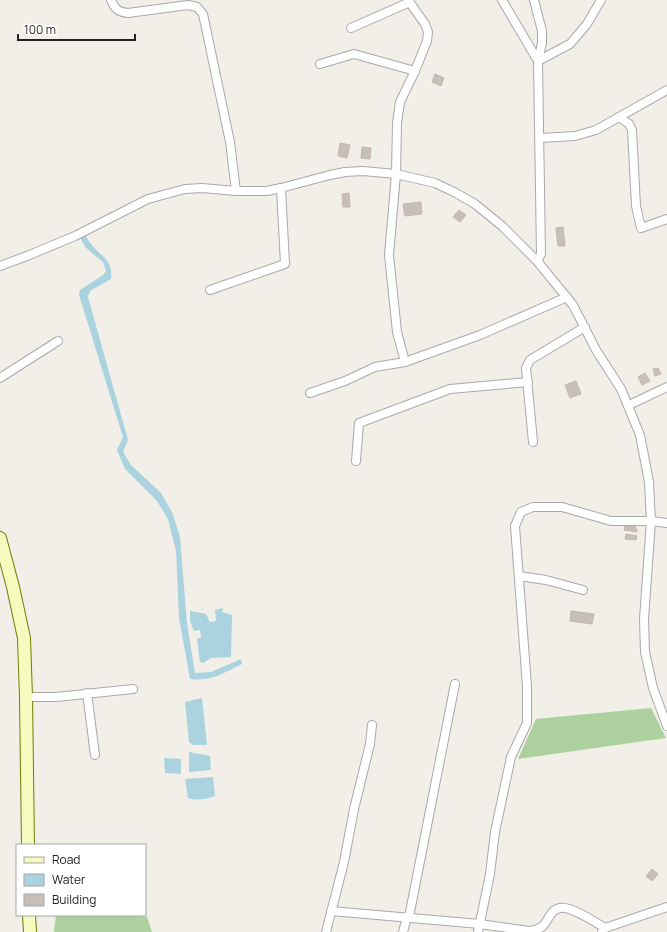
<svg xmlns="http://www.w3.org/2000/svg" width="667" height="932" font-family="Manrope,sans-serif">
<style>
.forest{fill:#add19e}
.water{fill:#aad3df}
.building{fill:#c7bfb8;stroke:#c4b6ab}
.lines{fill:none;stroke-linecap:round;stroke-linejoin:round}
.street-casing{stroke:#a9a9a9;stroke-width:10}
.secondary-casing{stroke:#707d05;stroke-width:14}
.street{stroke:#fff;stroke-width:8}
.secondary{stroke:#f7fabf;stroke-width:12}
</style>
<rect width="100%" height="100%" fill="#f2efe9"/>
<!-- forest -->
<g class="forest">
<path d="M651,708l15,30 -148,21 18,-40z"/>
<path d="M56,915h70l21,2 5,15h-98z"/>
</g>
<!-- water -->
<g class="water">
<path d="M85,234c2,4 4,8 7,11 10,13 21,14 19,34l-21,12 -2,6 40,143 -5,12 8,13 30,28 11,19 8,25 7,86 8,50 16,-1 30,-13 1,5c-18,9 -32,18 -52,15l-11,-61 -3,-67 -8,-32 -11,-18 -32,-32 -8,-19 6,-13 -44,-142 1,-5 23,-15 3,-4 -3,-9 -18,-15 -5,-10z"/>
<path d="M223,608l-1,4 10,3 -1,42 -20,1 -8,5 -3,-1 -3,-23 4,-2 -1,-7 -6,1 -4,-10v-10l16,3 4,8 6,-1 -1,-11z"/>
<path d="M202,698l5,47h-14l-4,-3 -4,-40z"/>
<path d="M189,752l21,4 1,14 -22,2z"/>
<path d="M164,758l17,1v15l-16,-1z"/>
<path d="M213,777l2,19c-7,3 -19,5 -27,2l-3,-19z"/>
</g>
<!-- building -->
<g class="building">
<path d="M435,74l9,4 -3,8 -9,-4z"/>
<path d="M340,143l10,2 -3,13 -9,-2z"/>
<path d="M362,147l9,1 -1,11 -9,-1z"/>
<path d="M349,193l1,14h-7l-1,-13z"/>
<path d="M421,202l1,12 -17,2 -2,-12z"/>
<path d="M459,210l7,5 -6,7 -7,-5z"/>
<path d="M563,227l2,19h-7l-2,-18z"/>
<path d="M658,368l3,6 -6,2 -2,-7z"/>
<path d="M645,373l5,8 -8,4 -4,-8z"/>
<path d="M576,381l5,13 -11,4 -5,-13z"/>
<path d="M625,525l11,2 1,5 -13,-2z"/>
<path d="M626,534l11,2 -1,4 -11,-1z"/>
<path d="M571,611l23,3 -2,10 -22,-3z"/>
<path d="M652,869l6,5 -6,7 -6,-5z"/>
</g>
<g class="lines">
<defs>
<g id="street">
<path d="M111,0c4,9 7,12 17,13l60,-8 9,2 6,7 27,128 6,49"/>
<path d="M502,0l36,61"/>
<path d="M534,0l8,31v12l-4,18 3,193 -4,7"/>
<path d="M351,28l59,-26"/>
<path d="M538,61l32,-17 17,-20 14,-24"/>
<path d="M320,64l34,-10 61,17"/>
<path d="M619,117l10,7 3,6 4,76 5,22 26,-9"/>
<path d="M540,138l35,-2 21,-6 71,-40"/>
<path d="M0,266l27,-10 48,-20 73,-37 37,-10 17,-1 34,3h31l14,-3 49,-13 15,-3 18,-1 33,3 39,9 21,10 19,11 27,22 35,35 36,44 23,45 25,39 19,46 9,47 2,39 -7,98 1,33 8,36 14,38"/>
<path d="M210,290l75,-26 -4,-76"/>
<path d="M405,362l-8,-30 -8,-77 7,-81 1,-51 3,-21 15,-31 12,-30 1,-9 -3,-8 -17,-24"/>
<path d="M0,378l58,-37"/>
<path d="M310,393l35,-12 30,-14 30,-5 75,-27 87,-38"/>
<path d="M629,405l38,-18"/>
<path d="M533,442l-7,-74 4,-8 55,-33"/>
<path d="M356,461l3,-38 91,-34 78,-7"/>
<path d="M519,576l27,4 37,10"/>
<path d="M87,693l8,62"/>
<path d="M26,697h30l77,-8"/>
<path d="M331,911l149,13 49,7c22,-1 16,-20 31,-23 11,-2 35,14 45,20"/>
<path d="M409,917l46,-233"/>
<path d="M326,932l18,-70 10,-53 16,-65 2,-19"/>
<path d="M403,932l4,-15"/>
<path d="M478,932l12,-58 5,-42 16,-75 16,-34v-37l-12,-160 6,-14 12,-5h29l49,14h40l16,2"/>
<path d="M602,932l3,-4 62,-21"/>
</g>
<g id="secondary">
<path d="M0,538l13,49 11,51 2,59 2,148"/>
<path d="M29,915l1,17"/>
</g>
</defs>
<!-- street casing -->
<use href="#street" class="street-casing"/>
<!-- secondary casing -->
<use href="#secondary" class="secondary-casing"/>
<!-- street -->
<use href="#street" class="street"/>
<!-- secondary -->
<use href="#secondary" class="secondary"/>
</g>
<!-- legend -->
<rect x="16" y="844" width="130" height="72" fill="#ffffff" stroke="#a7a7a7"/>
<rect x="24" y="857" width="20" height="6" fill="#f7fabf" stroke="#a7a7a7"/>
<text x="52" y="864" font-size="12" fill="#222222">Road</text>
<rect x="24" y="874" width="20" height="12" fill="#aad3df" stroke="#a7a7a7"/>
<text x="52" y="884" font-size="12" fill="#222222">Water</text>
<rect x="24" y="894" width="20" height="12" fill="#c7bfb8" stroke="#a7a7a7"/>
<text x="52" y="904" font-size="12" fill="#222222">Building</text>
<!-- scale -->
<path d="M18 34v6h117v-6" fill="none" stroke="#222222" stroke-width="2"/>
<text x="24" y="34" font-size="12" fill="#222222" stroke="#ffffff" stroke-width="3" paint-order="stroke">100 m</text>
</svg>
